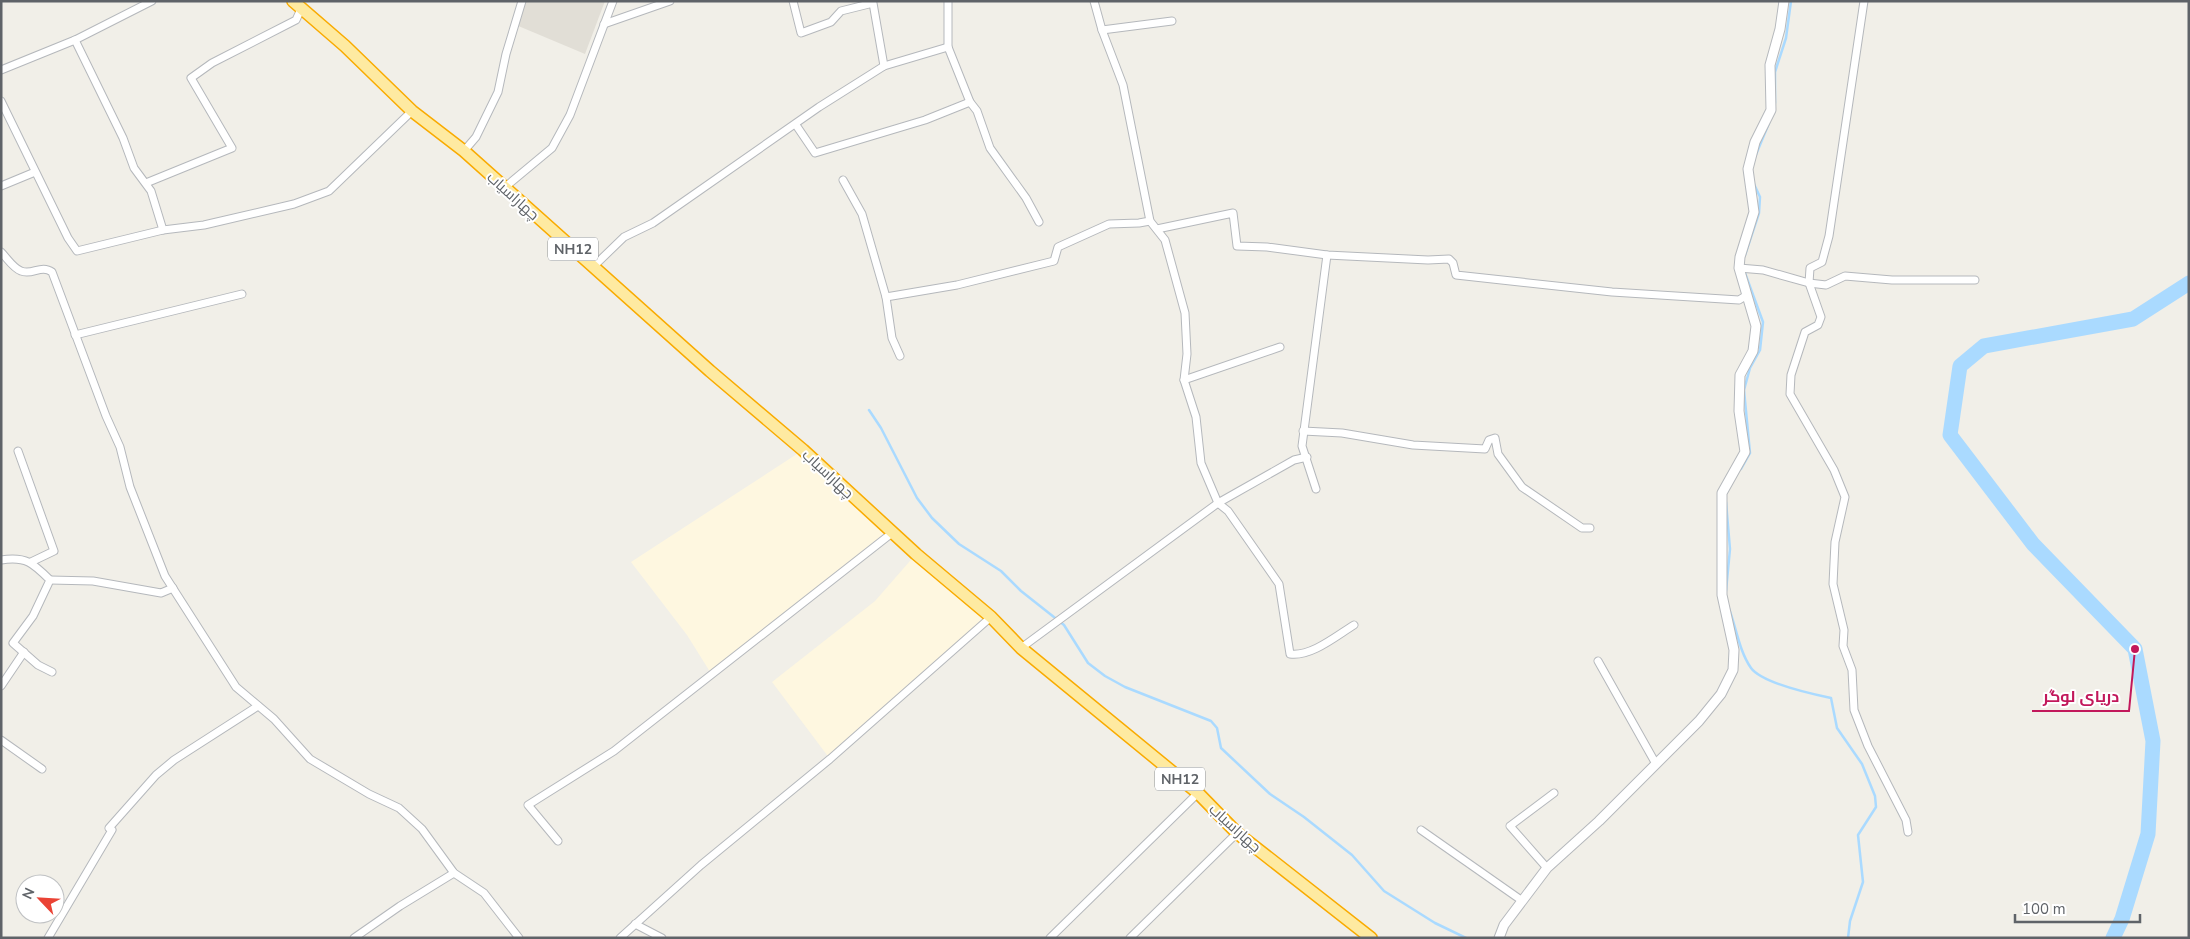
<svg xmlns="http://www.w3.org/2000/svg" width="2190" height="939" font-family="'Nunito Sans',Cairo,sans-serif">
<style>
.commercial{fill:#fef7e0}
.education{fill:#e1ded6}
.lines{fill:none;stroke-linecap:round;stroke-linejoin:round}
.stream{stroke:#aadaff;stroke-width:2.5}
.river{stroke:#aadaff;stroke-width:15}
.minor-casing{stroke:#b5b8bc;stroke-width:9}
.tertiary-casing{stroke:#b5b8bc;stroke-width:11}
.trunk-casing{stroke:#f9ab00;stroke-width:14}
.minor{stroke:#fff;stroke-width:7}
.tertiary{stroke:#fff;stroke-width:9}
.trunk{stroke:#feeaa1;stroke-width:11}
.labels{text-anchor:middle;stroke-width:4;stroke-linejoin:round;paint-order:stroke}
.shield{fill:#fff;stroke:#8f9295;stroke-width:1}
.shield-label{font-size:14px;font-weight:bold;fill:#5f6368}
.street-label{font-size:15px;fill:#5f6368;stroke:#fff}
.leader{fill:none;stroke:#c2185b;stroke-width:2}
.callout-dot{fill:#c2185b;stroke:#fff;stroke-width:2}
.callout-label{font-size:16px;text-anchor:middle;font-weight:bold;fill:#c2185b;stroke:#fff;stroke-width:4;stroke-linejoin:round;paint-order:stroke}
</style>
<rect width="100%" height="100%" fill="#f1efe8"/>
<!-- commercial -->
<g class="commercial">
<path d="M803,450l89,83 -180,142 -25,-40 -56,-73z"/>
<path d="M916,554l75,63 -161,142 -58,-77 103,-81z"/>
</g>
<!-- education -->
<path class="education" d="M525,1h80l-20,53 -69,-29z"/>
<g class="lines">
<!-- stream -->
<g class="stream">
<path d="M1775,103v-31l11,-34 5,-37"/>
<path d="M1755,157l14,-34"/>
<path d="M1745,255l14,-42 1,-16 -6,-13"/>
<path d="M869,410l12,18 36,70 15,20 27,26 42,27 20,20 43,34 24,38 17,13 20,11 86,34 6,7 4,20 49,46 34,23 48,38 32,36 51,32 31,15"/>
<path d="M1741,469l9,-16 -6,-63 6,-22 10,-18 3,-28 -18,-49"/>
<path d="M1726,591l4,-42 -4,-47"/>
<path d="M1728,606c8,20 11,45 23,62 11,15 61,26 80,30l6,30 25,36 13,32 1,11 -18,28 5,47 -13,39 -2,17"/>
</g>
<!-- river -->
<path class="river" d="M2113,938l9,-19 26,-85 5,-93 -18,-92 -102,-105 -83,-109 10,-69 24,-20 149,-27 56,-36"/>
<defs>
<g id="minor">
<path d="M793,1l8,32 30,-11 10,-11 32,-8 11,63"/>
<path d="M948,1v46l22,55 7,9 13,37 36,50 13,24"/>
<path d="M1094,1l8,29 21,55 27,136 15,19 20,73 2,41 -3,26 12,37 5,46 17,40 10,8 51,73 11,70c21,3 46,-18 64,-29"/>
<path d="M1864,1l-35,235 -7,26 -12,6 -1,15 12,34 -3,8 -13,7 -14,43 -1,19 44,76 11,27 -10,45 -2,42 11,46 -1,16 9,24 2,40 14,36 38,74 2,12"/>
<path d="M604,24l66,-23"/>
<path d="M1102,30l70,-9"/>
<path d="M75,40l48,98 11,30 17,23 12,39"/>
<path d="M1,70l74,-30 77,-39"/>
<path d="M1,101l67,137 9,13 86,-21 41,-5 90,-21 35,-13 83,-80"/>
<path d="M796,125l19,28 110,-33 45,-18"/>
<path d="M464,151l12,-14 22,-45 8,-38 16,-53"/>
<path d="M843,180l19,34 24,83 6,41 8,18"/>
<path d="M146,183l86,-35 -41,-70 21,-15 84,-43 5,-11"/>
<path d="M1,186l34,-14"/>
<path d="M504,188l48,-40 18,-33 43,-114"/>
<path d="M1157,229l76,-16 4,33 30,1 60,8 101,5 21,-1 4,4 3,12 156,17 127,8 8,-5"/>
<path d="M1,252c6,6 12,16 20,19 11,5 20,-7 31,1l54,144 14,31 10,40 35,89 71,111 38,32 36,40 59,35 30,14 23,21 32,44 30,20 35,45"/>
<path d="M593,267l31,-30 29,-14 166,-116 65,-41 64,-19"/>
<path d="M1739,268l24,2 46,13 17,2 19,-9 47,4h83"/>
<path d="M886,297l71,-12 97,-24 4,-14 51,-23 30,-1 11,-2"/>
<path d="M75,335l167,-41"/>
<path d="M1184,380l96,-33"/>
<path d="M1303,431l39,2 71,12 72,4 4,-9 6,-2 3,16 24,33 60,41h8"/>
<path d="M18,451l36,100 -23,11"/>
<path d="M1316,489l-14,-43 25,-191"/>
<path d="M1,560c25,-4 32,3 49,20l-17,36 -20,27 25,22 14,7"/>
<path d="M50,580l43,1 68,12 12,-5"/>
<path d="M1021,648l197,-145 76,-43 13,-3"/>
<path d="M1598,661l58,103"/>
<path d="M1,686l23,-34"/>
<path d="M1,740l41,29"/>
<path d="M1421,830l100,70"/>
<path d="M558,841l-30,-36 86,-54 278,-218"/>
<path d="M1547,868l-37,-42 44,-33"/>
<path d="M635,924l27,14"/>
<path d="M48,938l64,-108 -3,-2 47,-53 18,-15 84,-54"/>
<path d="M354,938l46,-32 54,-33"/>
<path d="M620,938l81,-73 129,-106 161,-142"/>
<path d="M1050,938l148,-145"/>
<path d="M1130,938l107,-105"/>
</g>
<path id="tertiary" d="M1499,938l5,-13 43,-57 52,-47 100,-100 22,-27 12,-24 1,-20 -12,-55v-102l23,-41 -6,-41 1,-36 13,-24 3,-25 -17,-58 1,-11 14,-45 -6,-43 7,-27 16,-32 -1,-45 10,-36 4,-28"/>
<path id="trunk" d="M293,1l52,45 67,65 52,40 246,220 93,79 113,104 75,63 30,31 177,145 39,40 134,105"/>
</defs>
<!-- minor casing -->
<use href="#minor" class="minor-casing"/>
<!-- tertiary casing -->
<use href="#tertiary" class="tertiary-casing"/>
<!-- trunk casing -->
<use href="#trunk" class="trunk-casing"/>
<!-- minor -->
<use href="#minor" class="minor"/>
<!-- tertiary -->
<use href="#tertiary" class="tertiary"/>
<!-- trunk -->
<use href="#trunk" class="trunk"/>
</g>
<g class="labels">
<!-- shield labels -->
<g class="shield">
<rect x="548" y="237.5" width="50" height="23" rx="4"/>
<rect x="1155" y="767.5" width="50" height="23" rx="4"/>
</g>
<g class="shield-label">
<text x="573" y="254">NH12</text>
<text x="1180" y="784">NH12</text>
</g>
<!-- street labels -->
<g class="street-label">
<text transform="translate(513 196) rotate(42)" y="5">چهاراسیاب</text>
<text transform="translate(828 474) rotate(43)" y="5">چهاراسیاب</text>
<text transform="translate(1235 828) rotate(42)" y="5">چهاراسیاب</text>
</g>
</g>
<!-- callouts -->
<path class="leader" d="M2135 649L2129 711H2032"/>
<circle class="callout-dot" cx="2135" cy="649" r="5"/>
<g class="callout-label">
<text x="2081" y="702">دریای لوگر</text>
</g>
<!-- border -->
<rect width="2190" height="939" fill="none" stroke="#5f6368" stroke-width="5"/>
<!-- north arrow -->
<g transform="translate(40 899) rotate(295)"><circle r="24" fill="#ffffff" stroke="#bfc1c3"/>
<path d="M0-4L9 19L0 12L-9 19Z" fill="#ea4335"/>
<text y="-8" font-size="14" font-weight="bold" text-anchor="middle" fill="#5f6368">N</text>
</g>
<!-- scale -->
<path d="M2015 914v8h125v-8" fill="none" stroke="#5f6368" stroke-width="2.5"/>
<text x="2022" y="914" font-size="15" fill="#5f6368" stroke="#ffffff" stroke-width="4" paint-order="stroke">100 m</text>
</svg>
